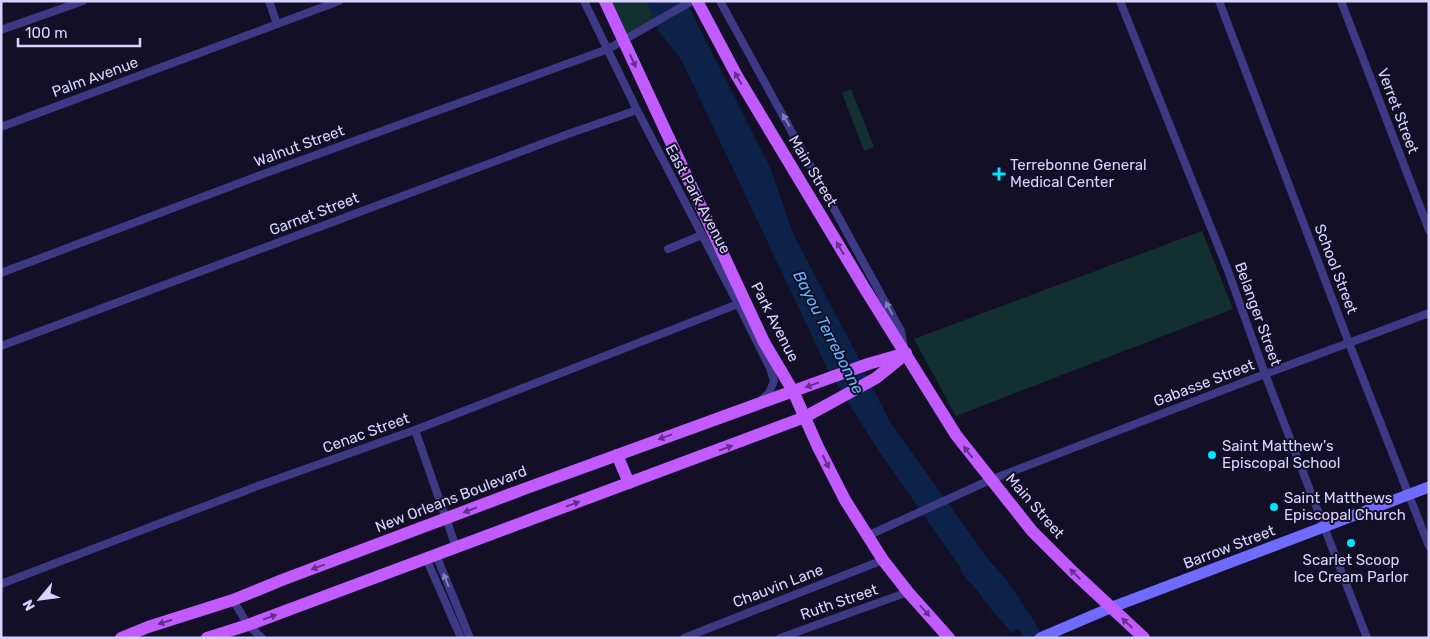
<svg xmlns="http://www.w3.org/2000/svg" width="1430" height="639" font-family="Rubik,sans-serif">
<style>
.green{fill:#12302f}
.water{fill:#0c2248}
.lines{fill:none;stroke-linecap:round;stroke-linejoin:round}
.street{stroke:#3d3a85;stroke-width:8}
.secondary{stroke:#6f6bff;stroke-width:11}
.primary{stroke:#c25bff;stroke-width:12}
.primary-bridge{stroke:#c25bff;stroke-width:12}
.oneway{fill:#623188}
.oneway2{fill:#837fbc}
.poi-dot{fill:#00e5ff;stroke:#130f26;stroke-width:2}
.labels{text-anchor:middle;stroke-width:4;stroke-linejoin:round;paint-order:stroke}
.street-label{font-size:15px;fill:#d9d4ff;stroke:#130f26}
.poi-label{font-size:15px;fill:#d9d4ff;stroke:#130f26;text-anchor:start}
.water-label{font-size:16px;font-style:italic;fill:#62b6ff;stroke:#130f26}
</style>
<rect width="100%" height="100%" fill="#130f26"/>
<!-- green -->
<g class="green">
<path d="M603,1h44l8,20 -34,20z"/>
<path d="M851,89l23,58 -10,4 -22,-58z"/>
<path d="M1202,231l31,78 -277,107 -42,-77z"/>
</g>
<!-- water -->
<path class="water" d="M647,1h39l84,166 24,69 62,117 34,69 97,136 22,25 25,38 9,17h-19l-3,-6 -4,-3 -5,4 -30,-35 1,-1 -12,-14h-1l-8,-10 -2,-6 -80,-114 -52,-83 -146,-309 -23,-30z"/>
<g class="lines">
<!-- street -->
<g class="street">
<path d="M269,1l8,23"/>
<path d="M584,1l53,109 101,194 32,64 4,13 -5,12 -8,7"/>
<path d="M720,1l181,330 3,16"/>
<path d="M1120,1l107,267 38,106 102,264"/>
<path d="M1219,1l130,342 80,203"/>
<path d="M1341,1l88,229"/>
<path d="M1,30l82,-29"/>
<path d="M1,127l338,-126"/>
<path d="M668,249l34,-14"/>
<path d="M1,273l265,-100 342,-124 84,-48"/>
<path d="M1,346l567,-212 69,-24"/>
<path d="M415,430l41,117"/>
<path d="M867,536l123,-56 275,-106 164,-61"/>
<path d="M436,555l34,83"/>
<path d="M426,558l35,80"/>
<path d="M1,584l254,-97 160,-57 323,-126"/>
<path d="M233,600l15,25 14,13"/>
<path d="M684,638l199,-78"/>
<path d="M780,638l128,-46"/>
</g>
<!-- secondary -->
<path class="secondary" d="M1040,638l70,-30 319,-121"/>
<!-- primary -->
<g class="primary">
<path d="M697,1l40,75 128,213 91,146 76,96 40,40 72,67"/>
<path d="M764,342l29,49 25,56 27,53 38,60 25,32 41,46"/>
<path d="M617,455l12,28"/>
<path d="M121,638l27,-11 85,-27 49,-20 242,-91 231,-84 113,-41 38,-11"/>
<path d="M207,638l41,-13 557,-208 71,-39 26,-21"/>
</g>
<!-- primary-bridge -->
<path class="primary-bridge" d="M605,1l159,341"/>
</g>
<!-- one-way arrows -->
<defs><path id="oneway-solid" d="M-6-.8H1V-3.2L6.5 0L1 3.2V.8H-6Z" transform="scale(1.25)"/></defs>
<g class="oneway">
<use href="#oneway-solid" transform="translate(633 61) rotate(65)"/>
<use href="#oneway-solid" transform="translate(738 78) rotate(-120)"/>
<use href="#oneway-solid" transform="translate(840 248) rotate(-121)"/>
<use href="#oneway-solid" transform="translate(812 385) rotate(160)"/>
<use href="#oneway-solid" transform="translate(665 437) rotate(160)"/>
<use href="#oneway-solid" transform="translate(726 448) rotate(-20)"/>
<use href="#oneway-solid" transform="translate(968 452) rotate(-128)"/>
<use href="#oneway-solid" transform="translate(826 462) rotate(64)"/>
<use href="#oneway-solid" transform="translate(573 504) rotate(-20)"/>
<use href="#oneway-solid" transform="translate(470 510) rotate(159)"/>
<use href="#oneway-solid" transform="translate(318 567) rotate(160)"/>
<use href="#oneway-solid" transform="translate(1075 574) rotate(-136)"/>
<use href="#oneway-solid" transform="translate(925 611) rotate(48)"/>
<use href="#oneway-solid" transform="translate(270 617) rotate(-20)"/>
<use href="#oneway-solid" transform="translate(165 622) rotate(162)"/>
<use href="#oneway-solid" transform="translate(1127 623) rotate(-138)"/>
</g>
<g class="oneway2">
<use href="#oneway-solid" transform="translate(786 120) rotate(-119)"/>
<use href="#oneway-solid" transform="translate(889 308) rotate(-118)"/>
<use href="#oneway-solid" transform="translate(446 580) rotate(-112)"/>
</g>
<!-- markers -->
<g class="poi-dot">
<path d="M996.5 166.5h5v5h5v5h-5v5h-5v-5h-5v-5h5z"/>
<circle cx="1212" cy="455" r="5"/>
<circle cx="1274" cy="507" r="5"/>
<circle cx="1351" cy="543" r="5"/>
</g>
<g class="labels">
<!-- street labels -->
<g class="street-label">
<text transform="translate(95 77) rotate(-20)" y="5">Palm Avenue</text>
<text transform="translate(1398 111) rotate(69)" y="5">Verret Street</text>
<text transform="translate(299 146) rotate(-20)" y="5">Walnut Street</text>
<text transform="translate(813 171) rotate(59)" y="5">Main Street</text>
<text transform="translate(698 199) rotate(62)" y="5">East Park Avenue</text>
<text transform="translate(314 214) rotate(-21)" y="5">Garnet Street</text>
<text transform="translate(1336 269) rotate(69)" y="5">School Street</text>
<text transform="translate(1258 314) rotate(70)" y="5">Belanger Street</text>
<text transform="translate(775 322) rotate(63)" y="5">Park Avenue</text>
<text transform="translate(1204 383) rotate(-21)" y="5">Gabasse Street</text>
<text transform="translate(366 433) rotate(-20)" y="5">Cenac Street</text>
<text transform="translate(451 499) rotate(-21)" y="5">New Orleans Boulevard</text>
<text transform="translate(1035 506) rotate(49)" y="5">Main Street</text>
<text transform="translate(1229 547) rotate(-21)" y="5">Barrow Street</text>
<text transform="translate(778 586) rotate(-21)" y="5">Chauvin Lane</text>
<text transform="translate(839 602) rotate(-19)" y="5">Ruth Street</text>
</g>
<!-- poi labels -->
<g class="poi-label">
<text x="1010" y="170">Terrebonne General<tspan x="1010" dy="17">Medical Center</tspan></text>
<text x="1222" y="451">Saint Matthew's<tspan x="1222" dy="17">Episcopal School</tspan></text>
<text x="1284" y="503">Saint Matthews<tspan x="1284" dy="17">Episcopal Church</tspan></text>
<text x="1351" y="565" text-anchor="middle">Scarlet Scoop<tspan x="1351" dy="17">Ice Cream Parlor</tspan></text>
</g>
<!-- water labels -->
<g class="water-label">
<text transform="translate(829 332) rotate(63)" y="6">Bayou Terrebonne</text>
</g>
</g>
<!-- border -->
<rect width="1430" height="639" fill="none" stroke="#d9d4ff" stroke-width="5"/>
<!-- north arrow -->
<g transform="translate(40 599) rotate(241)" stroke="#130f26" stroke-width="4" paint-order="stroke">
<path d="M0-4L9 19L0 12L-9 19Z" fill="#d9d4ff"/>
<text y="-8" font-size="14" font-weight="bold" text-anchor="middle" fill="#d9d4ff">N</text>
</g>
<!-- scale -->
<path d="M18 38v8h122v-8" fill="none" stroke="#d9d4ff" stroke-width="2.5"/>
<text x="25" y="38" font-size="15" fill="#d9d4ff" stroke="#130f26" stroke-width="4" paint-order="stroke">100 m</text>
</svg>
